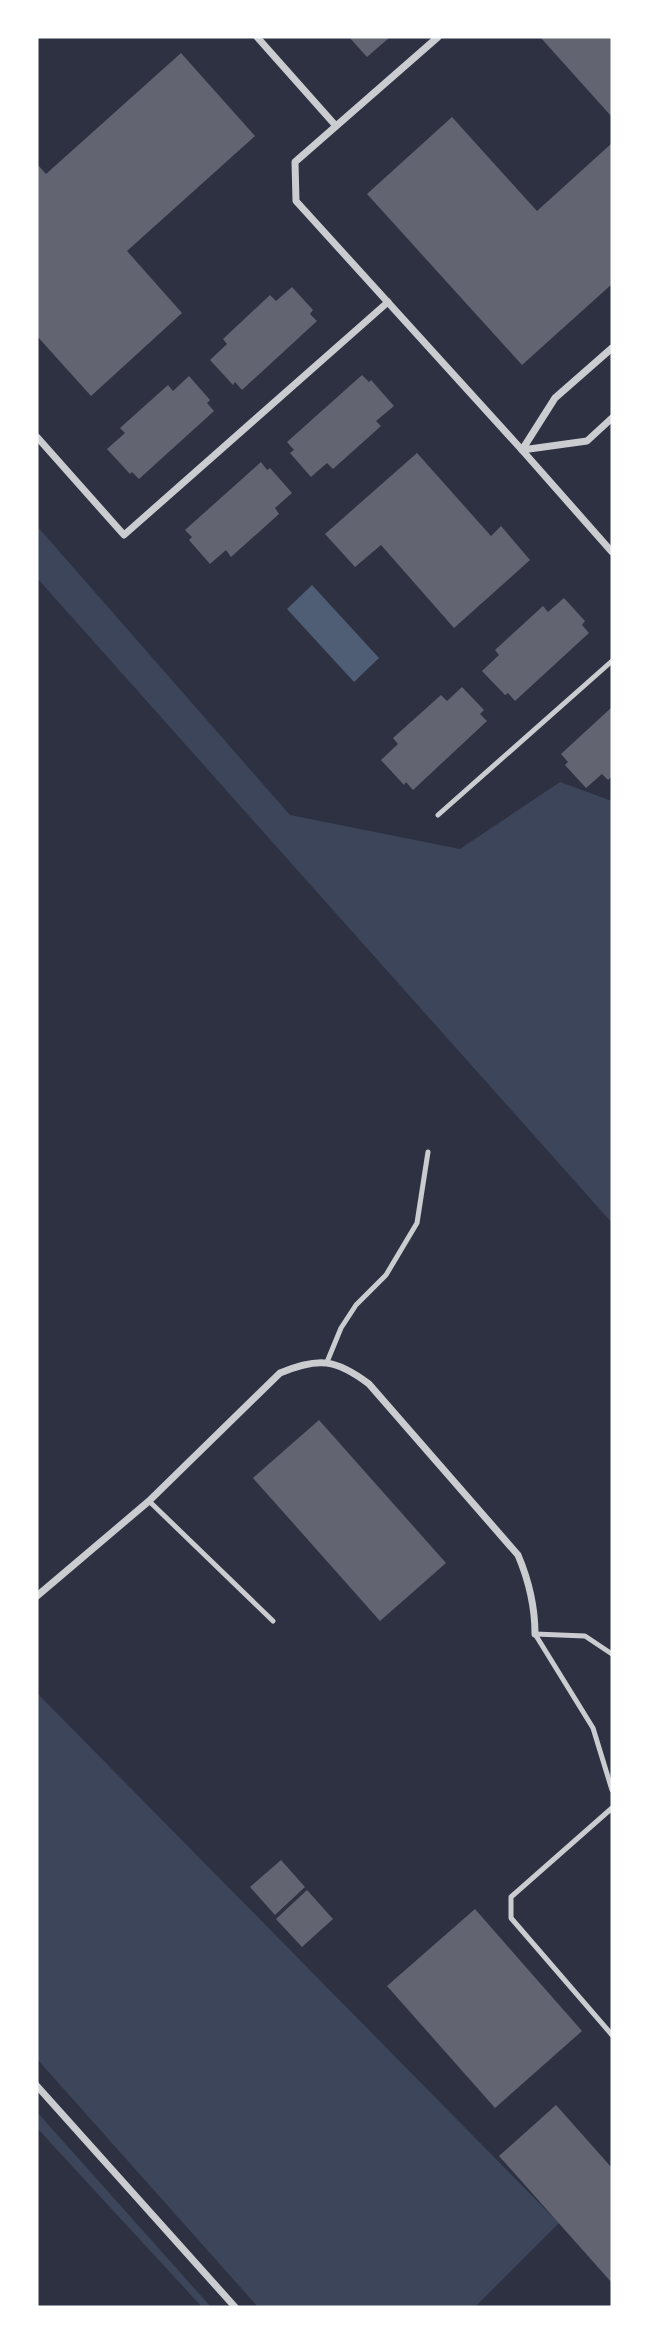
<svg xmlns="http://www.w3.org/2000/svg" width="649" height="2344" font-family="Mulish,sans-serif">
<style>
.green{fill:#3c4559}
.water{fill:#4f5d75}
.building{fill:#626471}
.lines{fill:none;stroke-linecap:round;stroke-linejoin:round}
.service{stroke:#caccd0;stroke-width:5}
.minor{stroke:#caccd0;stroke-width:7}
</style>
<rect width="100%" height="100%" fill="#2d3142"/>
<!-- green -->
<g class="green">
<path d="M37,526l253,289 170,34 100,-67 52,19v422l-575,-645z"/>
<path d="M37,1693l522,530 -84,84h-217l-221,-248z"/>
<path d="M37,2112l174,195h-9l-165,-179z"/>
</g>
<!-- water -->
<path class="water" d="M312,585l67,73 -25,24 -67,-73z"/>
<!-- building -->
<g class="building">
<path d="M349,37h41l-23,20z"/>
<path d="M542,37h70v80l-71,-79z"/>
<path d="M181,53l74,83 -128,115 55,62 -91,83 -54,-60v-172l9,10z"/>
<path d="M452,117l85,94 75,-68v141l-90,81 -155,-171z"/>
<path d="M292,287l21,23 -3,4 7,7 -75,69 -7,-8 -2,3 -23,-25 17,-16 -4,-5 47,-44 6,6z"/>
<path d="M362,375l7,7 2,-2 23,26 -18,15 5,5 -48,43 -6,-6 -16,14 -21,-24 4,-3 -7,-8z"/>
<path d="M189,376l21,24 -3,3 7,8 -75,68 -7,-7 -2,2 -23,-25 18,-16 -5,-5 48,-43 5,6z"/>
<path d="M417,453l74,83 10,-10 29,34 -76,68 -73,-83 -26,22 -30,-33z"/>
<path d="M261,462l6,8 3,-2 22,25 -17,15 4,6 -48,43 -5,-7 -16,14 -21,-24 3,-3 -7,-7z"/>
<path d="M564,598l21,23 -3,4 7,8 -74,68 -7,-8 -3,2 -23,-24 17,-16 -4,-5 48,-44 5,6z"/>
<path d="M462,687l22,23 -4,4 7,7 -74,69 -7,-8 -2,3 -23,-25 17,-16 -5,-6 48,-43 6,6z"/>
<path d="M612,707v69l-4,4 -6,-6 -16,14 -21,-23 3,-3 -7,-8z"/>
<path d="M319,1420l127,143 -66,58 -127,-143z"/>
<path d="M281,1860l24,27 -30,28 -25,-28z"/>
<path d="M307,1890l26,29 -31,28 -26,-28z"/>
<path d="M475,1909l107,122 -87,77 -108,-122z"/>
<path d="M556,2105l56,63v115l-113,-127z"/>
</g>
<g class="lines">
<!-- service -->
<g class="service">
<path d="M438,815l174,-154"/>
<path d="M327,1362l14,-34 15,-23 30,-30 31,-52 11,-71"/>
<path d="M149,1501l124,120"/>
<path d="M535,1634l58,94 19,62"/>
<path d="M535,1634l50,2 27,18"/>
<path d="M612,1808l-101,89v21l101,117"/>
</g>
<!-- minor -->
<g class="minor">
<path d="M257,37l79,89"/>
<path d="M438,37l-143,125 1,39 226,249 90,102"/>
<path d="M612,348l-57,50 -33,52 65,-9 25,-23"/>
<path d="M37,437l87,98 264,-233"/>
<path d="M37,1596l112,-95 131,-128c39,-16 56,-14 89,11l149,171c11,26 17,51 17,79"/>
<path d="M37,2086l198,221"/>
</g>
</g>
<!-- border -->
<rect width="649" height="2344" fill="none" stroke="#ffffff" stroke-width="77"/>
</svg>
